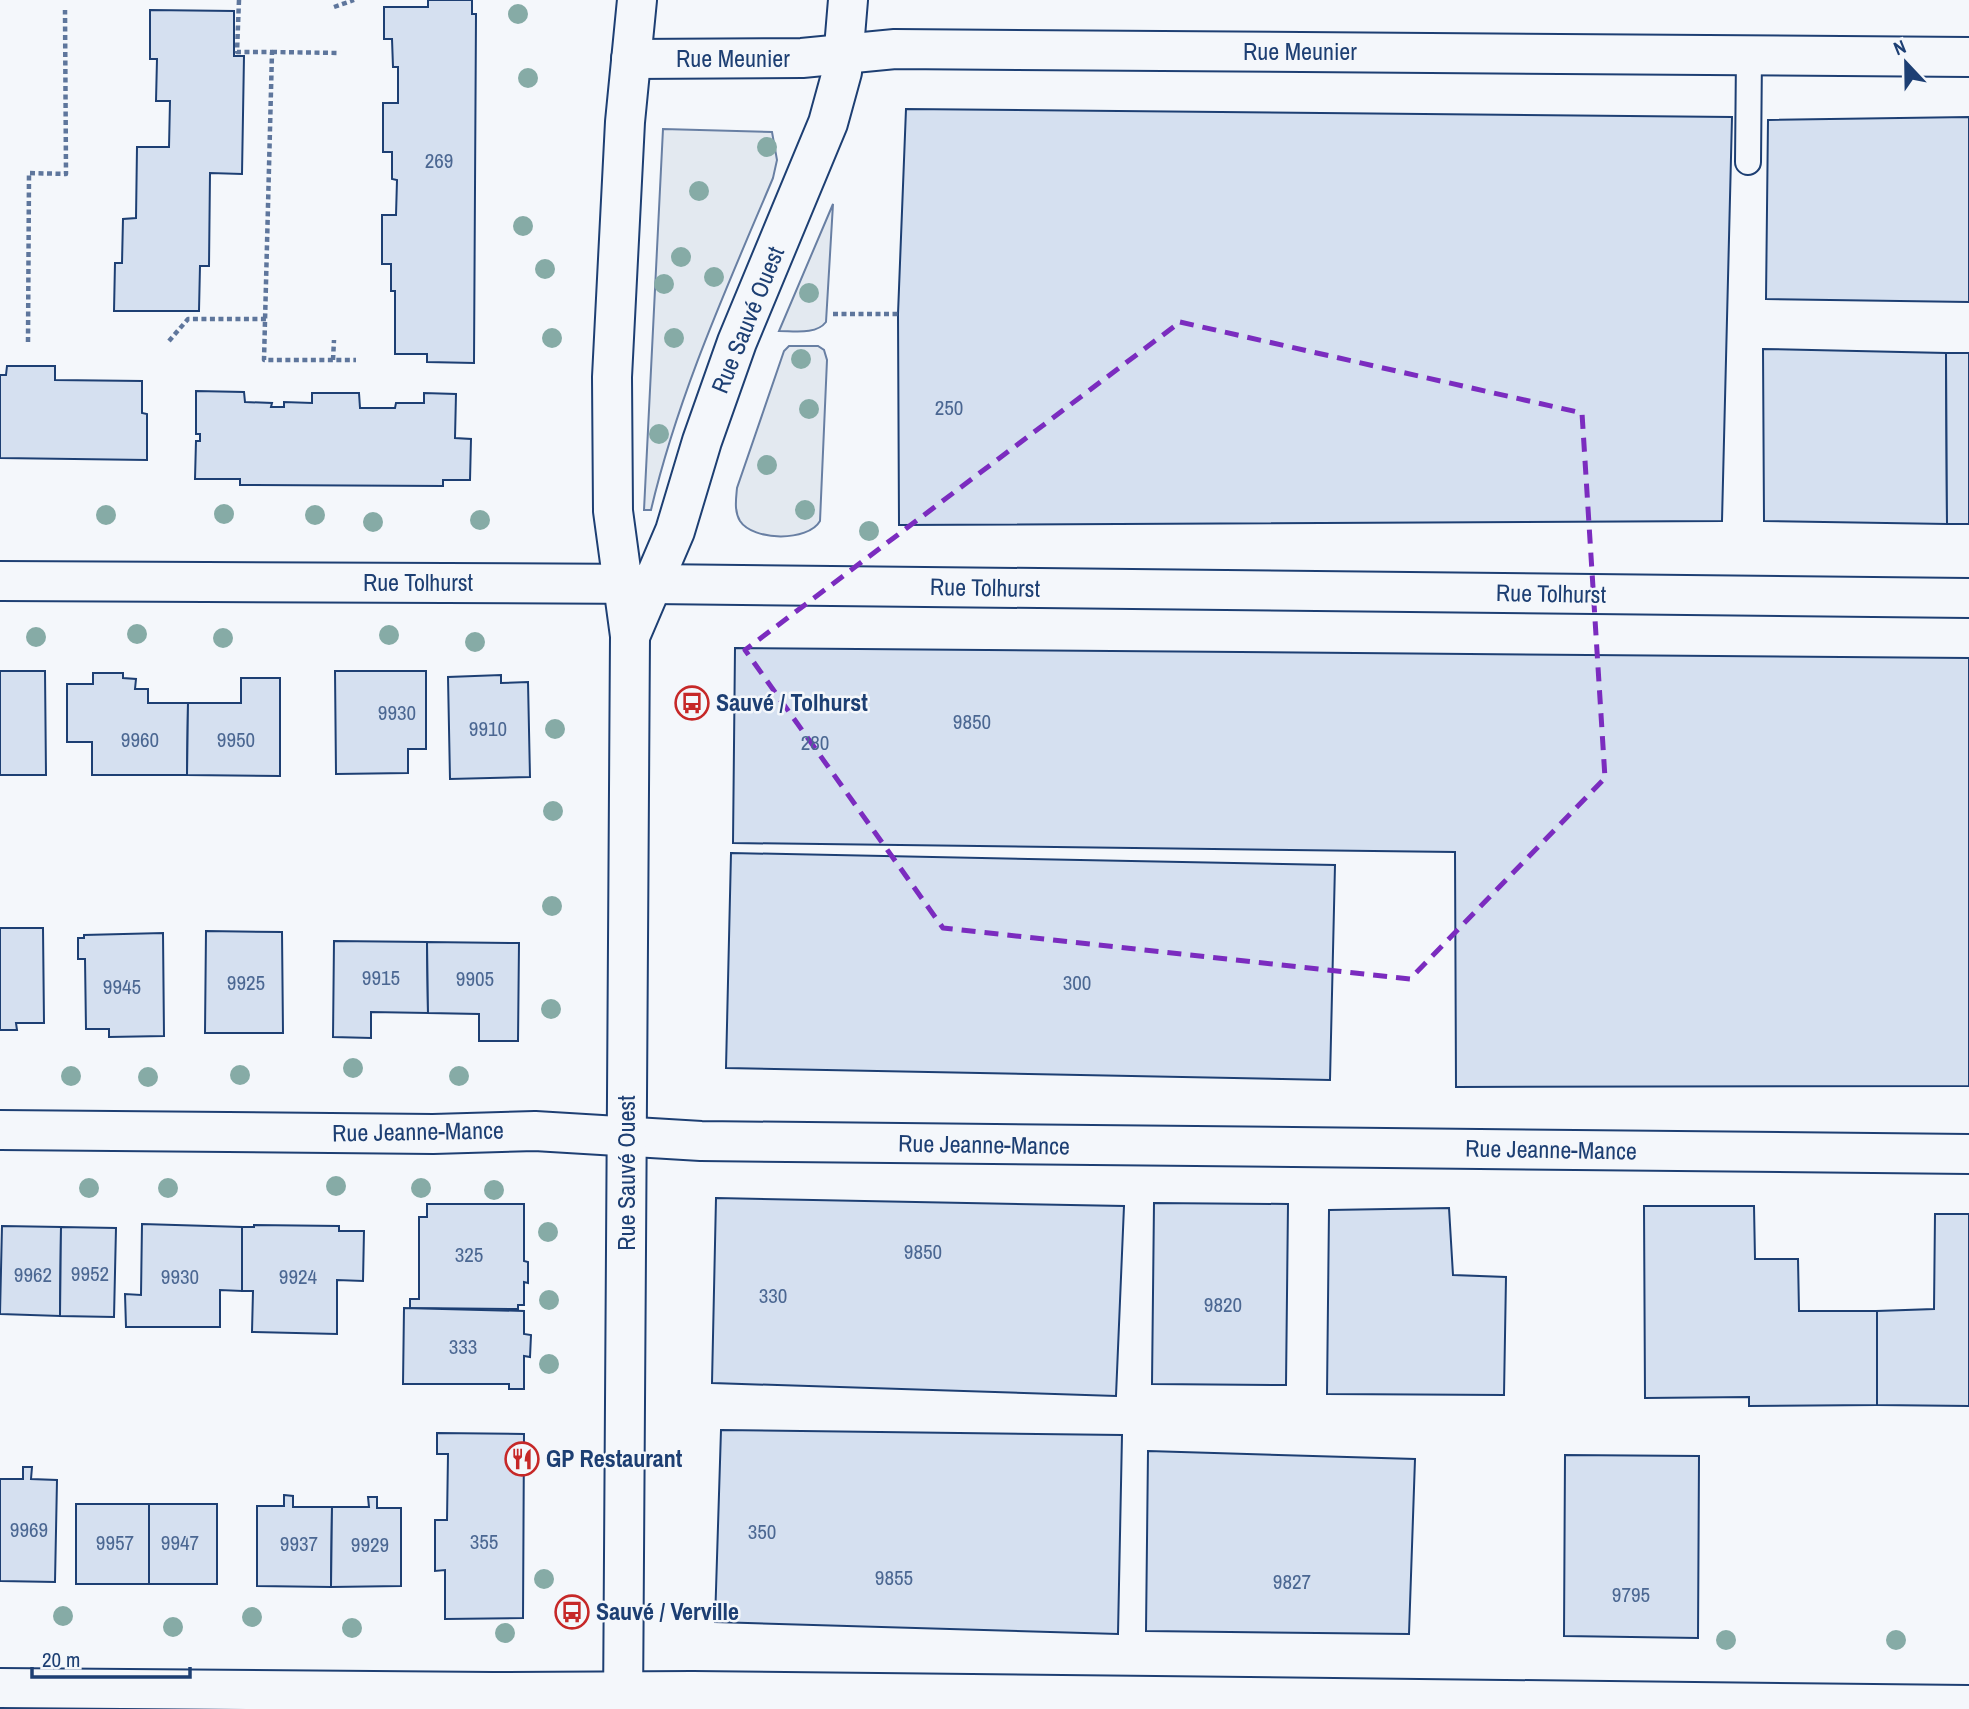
<svg xmlns="http://www.w3.org/2000/svg" width="1969" height="1709" font-family="'Archivo Narrow',sans-serif">
<style>
.green{fill:#e3e9f0;stroke:#687fa3;stroke-width:2}
.building{fill:#d5e0f0;stroke:#1d3f73;stroke-width:2}
.lines{fill:none;stroke-linecap:round;stroke-linejoin:round}
.service-casing{stroke:#1d3f73;stroke-width:28}
.minor-casing{stroke:#1d3f73;stroke-width:42}
.secondary-casing{stroke:#1d3f73;stroke-width:42}
.path{stroke:#5e769c;stroke-width:4.5;stroke-dasharray:5 3.5;stroke-linecap:butt}
.service{stroke:#f4f7fb;stroke-width:24}
.minor{stroke:#f4f7fb;stroke-width:38}
.secondary{stroke:#f4f7fb;stroke-width:38}
.tree{fill:#86aba6}
.marked{fill:none;stroke:#7b2cbf;stroke-width:5;stroke-dasharray:14 9;stroke-linejoin:round}
.labels{text-anchor:middle;stroke-width:5;stroke-linejoin:round;paint-order:stroke}
.number-label{font-size:21px;fill:#4b6792}
.street-label{font-size:24px;fill:#1d3f73;stroke:#f4f7fb}
.poi-label{font-size:24px;font-weight:bold;fill:#1d3f73;stroke:#f4f7fb;text-anchor:start}
</style>
<rect width="100%" height="100%" fill="#f4f7fb"/>
<!-- green -->
<g class="green">
<path d="M663,129l109,3 5,28 -4,18c-46,109 -95,217 -122,332h-7z"/>
<path d="M833,204l-7,118c-10,13 -32,9 -47,9z"/>
<path d="M789,346h29l6,4 3,10 -7,161c-12,21 -67,20 -80,0 -6,-10 -4,-22 -3,-33l47,-137z"/>
</g>
<!-- building -->
<g class="building">
<path d="M428,0h44v14h4l-2,349 -47,-1v-8h-32v-63h-4v-27h-9v-49h14l1,-35 -5,-1v-27h-9v-49h15v-36h-5l-1,-28h-8v-32h44z"/>
<path d="M150,10l84,1v45h10l-2,118 -32,-1 -1,93h-9l-1,45h-85l1,-48h7l1,-44 13,-1 1,-71h32l1,-46h-14l1,-42h-7z"/>
<path d="M906,109l826,8 -10,404 -823,4 -1,-211z"/>
<path d="M1969,117v185l-203,-3 2,-179z"/>
<path d="M1763,349l183,4 1,171 -183,-3z"/>
<path d="M1946,353h23v171h-22z"/>
<path d="M7,366h48v14l87,1v32l5,1v46l-147,-2v-83h6z"/>
<path d="M196,391l48,1 1,10 27,1 -1,4h13v-5l28,1v-10h47l1,15h35l1,-5h28v-10l32,1 -1,44 16,1 -1,41h-27v6l-203,-1v-6h-45l1,-38h4v-7h-4z"/>
<path d="M735,648l1234,10v428l-513,1 -1,-235 -722,-9z"/>
<path d="M0,671h45l1,104h-46z"/>
<path d="M335,671h91v78h-18v24l-72,1z"/>
<path d="M93,673h30v5l13,1 -1,10h13v14h40l-1,72h-95v-33h-25v-58h26z"/>
<path d="M501,675v8l27,-1 2,95 -80,2 -2,-102z"/>
<path d="M241,678h39v98l-93,-1 1,-72h53z"/>
<path d="M731,853l604,12 -5,215 -604,-12z"/>
<path d="M0,928h43l1,95h-28l1,7h-17z"/>
<path d="M206,931l76,1 1,101h-78z"/>
<path d="M163,933l1,103 -55,1v-8h-23l-1,-70h-7v-21h6v-3z"/>
<path d="M334,941l93,1 1,71 -57,-1v26l-38,-1z"/>
<path d="M427,942l92,1 -1,98h-39v-27l-51,-1z"/>
<path d="M716,1198l408,8 -8,190 -404,-13z"/>
<path d="M1154,1203l134,1 -2,181 -134,-1z"/>
<path d="M427,1204h97v57l4,1v21l-4,-1v23h-6v4l-108,-1v-9h9v-82h8z"/>
<path d="M1644,1206h110l1,53h43l1,52h78v94l-128,1v-9l-104,1z"/>
<path d="M1449,1208l4,67 53,2 -2,118 -177,-1 2,-184z"/>
<path d="M1935,1214h34v192l-92,-1v-94l57,-2z"/>
<path d="M142,1224l100,3v64l-22,-1v37h-94l-1,-33 16,1z"/>
<path d="M254,1225l85,1v5h25l-1,50 -26,-1v54l-85,-2 1,-41h-11v-64h12z"/>
<path d="M2,1226l59,1 -1,89 -60,-2z"/>
<path d="M61,1227l55,1 -2,89 -54,-1z"/>
<path d="M404,1308l120,3v23l7,1 -1,22 -6,-1v33h-15v-5h-106z"/>
<path d="M721,1430l401,5 -4,199 -403,-12z"/>
<path d="M437,1433l87,1 -1,184 -78,1v-49l-10,1v-51h12l1,-66h-11z"/>
<path d="M1148,1451l267,8 -6,175 -263,-3z"/>
<path d="M1565,1455l134,1 -1,182 -134,-2z"/>
<path d="M23,1467h9l-1,12 26,1 -2,102 -55,-1v-102h23z"/>
<path d="M284,1495l9,1v11h39l-1,80 -74,-1v-80h27z"/>
<path d="M368,1497h9v11h24v78l-70,1 1,-80h37z"/>
<rect x="76" y="1504" width="73" height="80"/>
<rect x="149" y="1504" width="68" height="80"/>
</g>
<g class="lines">
<defs>
<path id="service" d="M1748,162l1,-107"/>
<g id="minor">
<path d="M631,59l171,-1 93,-9 1074,8"/>
<path d="M0,581l652,3 1317,14"/>
<path d="M0,1130l433,4 102,-3 166,10 1268,13"/>
<path d="M0,1688l493,4 200,-1 1276,14"/>
</g>
<g id="secondary">
<path d="M631,634l44,-103 27,-90 35,-99 91,-219 14,-51 6,-72"/>
<path d="M623,1709l7,-1073 -17,-125 -1,-134 13,-255 12,-122"/>
</g>
</defs>
<!-- service casing -->
<use href="#service" class="service-casing"/>
<!-- minor casing -->
<use href="#minor" class="minor-casing"/>
<!-- secondary casing -->
<use href="#secondary" class="secondary-casing"/>
<!-- path -->
<g class="path">
<path d="M239,0l-2,52h35l-8,308h92"/>
<path d="M334,7l20,-7"/>
<path d="M272,52l68,1"/>
<path d="M833,314h65"/>
<path d="M169,341l19,-22h78"/>
<path d="M28,342l1,-169 37,1 -1,-164"/>
<path d="M333,360l1,-20"/>
</g>
<!-- service -->
<use href="#service" class="service"/>
<!-- minor -->
<use href="#minor" class="minor"/>
<!-- secondary -->
<use href="#secondary" class="secondary"/>
</g>
<!-- trees -->
<g class="tree">
<circle cx="518" cy="14" r="10"/>
<circle cx="528" cy="78" r="10"/>
<circle cx="767" cy="147" r="10"/>
<circle cx="699" cy="191" r="10"/>
<circle cx="523" cy="226" r="10"/>
<circle cx="681" cy="257" r="10"/>
<circle cx="545" cy="269" r="10"/>
<circle cx="714" cy="277" r="10"/>
<circle cx="664" cy="284" r="10"/>
<circle cx="809" cy="293" r="10"/>
<circle cx="552" cy="338" r="10"/>
<circle cx="674" cy="338" r="10"/>
<circle cx="801" cy="359" r="10"/>
<circle cx="809" cy="409" r="10"/>
<circle cx="659" cy="434" r="10"/>
<circle cx="767" cy="465" r="10"/>
<circle cx="805" cy="510" r="10"/>
<circle cx="224" cy="514" r="10"/>
<circle cx="106" cy="515" r="10"/>
<circle cx="315" cy="515" r="10"/>
<circle cx="480" cy="520" r="10"/>
<circle cx="373" cy="522" r="10"/>
<circle cx="869" cy="531" r="10"/>
<circle cx="137" cy="634" r="10"/>
<circle cx="389" cy="635" r="10"/>
<circle cx="36" cy="637" r="10"/>
<circle cx="223" cy="638" r="10"/>
<circle cx="475" cy="642" r="10"/>
<circle cx="555" cy="729" r="10"/>
<circle cx="553" cy="811" r="10"/>
<circle cx="552" cy="906" r="10"/>
<circle cx="551" cy="1009" r="10"/>
<circle cx="353" cy="1068" r="10"/>
<circle cx="240" cy="1075" r="10"/>
<circle cx="71" cy="1076" r="10"/>
<circle cx="459" cy="1076" r="10"/>
<circle cx="148" cy="1077" r="10"/>
<circle cx="336" cy="1186" r="10"/>
<circle cx="89" cy="1188" r="10"/>
<circle cx="168" cy="1188" r="10"/>
<circle cx="421" cy="1188" r="10"/>
<circle cx="494" cy="1190" r="10"/>
<circle cx="548" cy="1232" r="10"/>
<circle cx="549" cy="1300" r="10"/>
<circle cx="549" cy="1364" r="10"/>
<circle cx="544" cy="1579" r="10"/>
<circle cx="63" cy="1616" r="10"/>
<circle cx="252" cy="1617" r="10"/>
<circle cx="173" cy="1627" r="10"/>
<circle cx="352" cy="1628" r="10"/>
<circle cx="505" cy="1633" r="10"/>
<circle cx="1726" cy="1640" r="10"/>
<circle cx="1896" cy="1640" r="10"/>
</g>
<!-- marked area -->
<path class="marked" d="M1180,322l402,91 23,365 -195,201 -467,-51 -198,-278z"/>
<!-- icons -->
<defs>
<symbol id="bus-ring" viewBox="-11 -11 22 22"><circle r="9.5" fill="#f4f7fb" stroke="#c62828" stroke-width="1.5"/><path d="M-5-6H5V4H4V6H2V4H-2V6H-4V4H-5ZM-3.5-4V0h7V-4ZM-3.5 1.2v1.5H-2V1.2ZM2 1.2v1.5H3.5V1.2Z" fill="#c62828"/></symbol>
<symbol id="restaurant-ring" viewBox="-11 -11 22 22"><circle r="9.5" fill="#f4f7fb" stroke="#c62828" stroke-width="1.5"/><path d="M-5-6h1v4h1v-4h1v4h1v-4h1v5L-1.5 .5V6h-2V.5L-5-1ZM5-6V6H3V1.5H1.5Q1.5-4 5-6Z" fill="#c62828"/></symbol>
</defs>
<g fill-rule="evenodd">
<use href="#bus-ring" x="673" y="684" width="38" height="38"/>
<use href="#restaurant-ring" x="503" y="1440" width="38" height="38"/>
<use href="#bus-ring" x="553" y="1593" width="38" height="38"/>
</g>
<g class="labels">
<!-- number labels -->
<g class="number-label">
<text x="439" y="168">269</text>
<text x="949" y="415">250</text>
<text x="397" y="720">9930</text>
<text x="972" y="729">9850</text>
<text x="488" y="736">9910</text>
<text x="140" y="747">9960</text>
<text x="236" y="747">9950</text>
<text x="815" y="750">280</text>
<text x="381" y="985">9915</text>
<text x="475" y="986">9905</text>
<text x="246" y="990">9925</text>
<text x="1077" y="990">300</text>
<text x="122" y="994">9945</text>
<text x="923" y="1259">9850</text>
<text x="469" y="1262">325</text>
<text x="90" y="1281">9952</text>
<text x="33" y="1282">9962</text>
<text x="180" y="1284">9930</text>
<text x="298" y="1284">9924</text>
<text x="773" y="1303">330</text>
<text x="1223" y="1312">9820</text>
<text x="463" y="1354">333</text>
<text x="29" y="1537">9969</text>
<text x="762" y="1539">350</text>
<text x="484" y="1549">355</text>
<text x="115" y="1550">9957</text>
<text x="180" y="1550">9947</text>
<text x="299" y="1551">9937</text>
<text x="370" y="1552">9929</text>
<text x="894" y="1585">9855</text>
<text x="1292" y="1589">9827</text>
<text x="1631" y="1602">9795</text>
</g>
<!-- street labels -->
<g class="street-label">
<text x="1300" y="60">Rue Meunier</text>
<text x="733" y="67">Rue Meunier</text>
<text transform="translate(748 320) rotate(-68)" y="8">Rue Sauvé Ouest</text>
<text x="418" y="591">Rue Tolhurst</text>
<text transform="translate(985 588) rotate(1)" y="8">Rue Tolhurst</text>
<text transform="translate(1551 594) rotate(1)" y="8">Rue Tolhurst</text>
<text transform="translate(418 1132) rotate(-1)" y="8">Rue Jeanne-Mance</text>
<text transform="translate(984 1145) rotate(1)" y="8">Rue Jeanne-Mance</text>
<text transform="translate(1551 1150) rotate(1)" y="8">Rue Jeanne-Mance</text>
<text transform="translate(627 1173) rotate(-90)" y="8">Rue Sauvé Ouest</text>
</g>
<!-- poi labels -->
<g class="poi-label">
<text x="716" y="711">Sauvé / Tolhurst</text>
<text x="546" y="1467">GP Restaurant</text>
<text x="596" y="1620">Sauvé / Verville</text>
</g>
</g>
<!-- north arrow -->
<g transform="translate(1906 63) rotate(338)" stroke="#f4f7fb" stroke-width="5" paint-order="stroke">
<path d="M0-5L12 26L0 18L-12 26Z" fill="#1d3f73"/>
<text y="-10" font-size="19" font-weight="bold" text-anchor="middle" fill="#1d3f73">N</text>
</g>
<!-- scale -->
<path d="M32 1667v10h158v-10" fill="none" stroke="#1d3f73" stroke-width="3.5"/>
<text x="42" y="1667" font-size="21" fill="#1d3f73" stroke="#f4f7fb" stroke-width="5" paint-order="stroke">20 m</text>
</svg>
